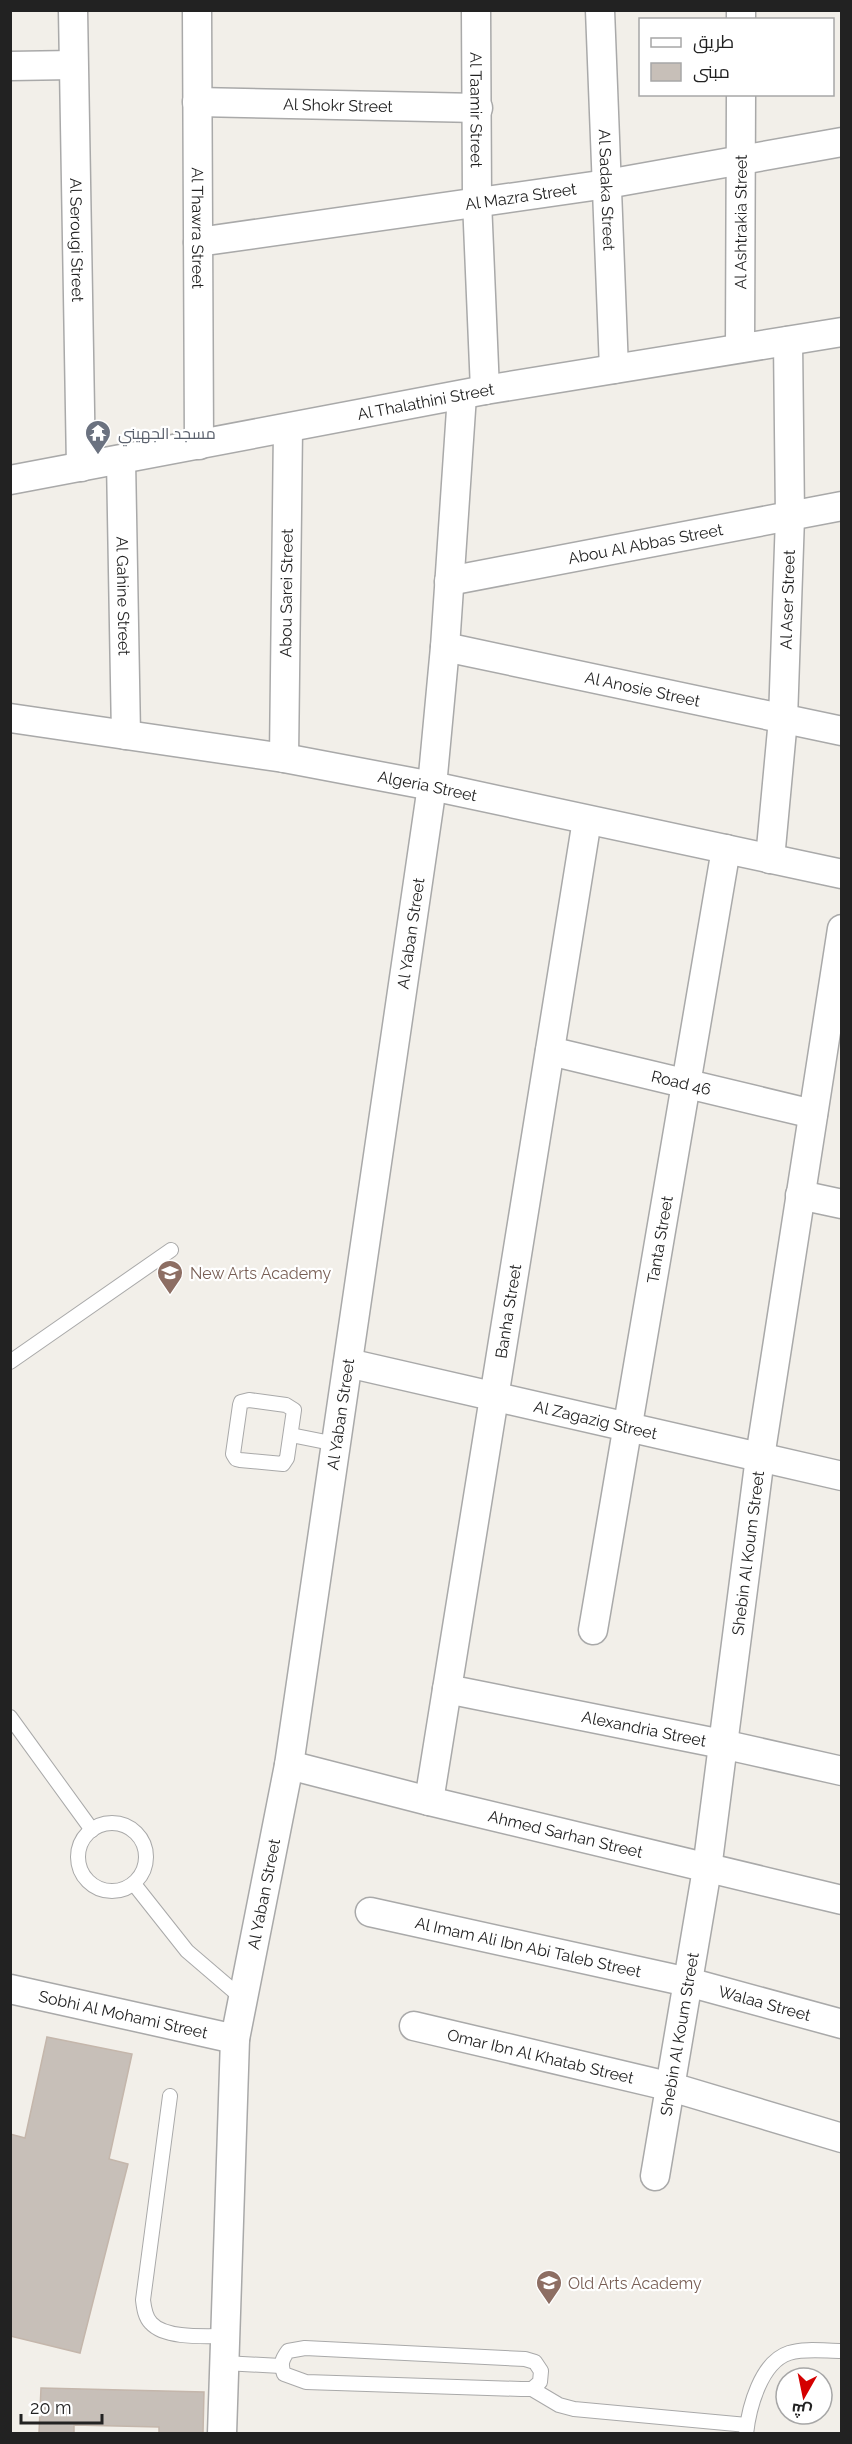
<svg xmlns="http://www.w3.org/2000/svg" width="852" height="2444" font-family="Raleway,Cairo,sans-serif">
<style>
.building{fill:#c7bfb8;stroke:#c4b6ab;stroke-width:1.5}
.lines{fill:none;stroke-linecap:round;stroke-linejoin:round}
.lane-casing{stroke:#a9a9a9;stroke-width:16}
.street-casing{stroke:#a9a9a9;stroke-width:31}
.lane{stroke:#fff;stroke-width:14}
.street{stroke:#fff;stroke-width:28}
.labels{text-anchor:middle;stroke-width:4.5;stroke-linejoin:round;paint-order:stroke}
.street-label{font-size:16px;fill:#222;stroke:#fff}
.worship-label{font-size:16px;fill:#5b616d;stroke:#fff;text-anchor:start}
.education-label{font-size:16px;fill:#785e54;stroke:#fff;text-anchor:start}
</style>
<rect width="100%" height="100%" fill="#f2efe9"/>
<!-- building -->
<g class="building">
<path d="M47,2037l85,17 -23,105 19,5 -48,189 -70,-17v-202l15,4z"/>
<path d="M41,2388l163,4 -1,41h-44v-6l-85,-2v8h-35z"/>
</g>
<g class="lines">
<defs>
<g id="lane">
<path d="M10,1362l161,-112"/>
<path d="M249,1400l37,5 8,5 -7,48 -4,6 -43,-4 -4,-1 -3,-5 7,-49 1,-3z"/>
<path d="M291,1435l45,9"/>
<path d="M10,1717l82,113"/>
<circle cx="112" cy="1857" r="34"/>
<path d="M134,1884l53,67 56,48"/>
<path d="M170,2096l-27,204c1,8 2,17 8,23 14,16 55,13 75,13"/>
<path d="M305,2348l220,11 10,3 6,9 -1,11 -8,7h-11l-215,-7 -22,-8c-4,-10 -2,-15 4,-23z"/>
<path d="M224,2363l57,3"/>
<path d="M532,2389l27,16 15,4 173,16"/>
<path d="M746,2434c3,-27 15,-72 43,-81 16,-5 36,-2 53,-2"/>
</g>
<g id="street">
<path id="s1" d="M73,10l8,457"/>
<path id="s2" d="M197,10l2,435"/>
<path id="s3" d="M476,10l1,191 8,189"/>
<path id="s4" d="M600,10l14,359"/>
<path d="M741,20v-10"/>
<path d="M10,66l63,-1"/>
<path id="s5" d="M197,102l281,6"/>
<path id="s6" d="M198,242l409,-58 235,-42"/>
<path id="s7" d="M740,348l1,-254"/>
<path id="s8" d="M121,460l5,275"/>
<path id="s9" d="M10,480l475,-90 357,-58"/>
<path id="s10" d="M449,581l393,-75"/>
<path id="s11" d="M445,647l397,84"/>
<path id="s12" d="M10,718l274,40 148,28 410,88"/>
<path id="s13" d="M284,758l4,-330"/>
<path id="s14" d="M770,859l13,-140 7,-202 -2,-176"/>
<path id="s15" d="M550,1051l263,63"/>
<path d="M800,1195l42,9"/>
<path id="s16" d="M348,1363l494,113"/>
<path id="s17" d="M593,1630l133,-781"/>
<path id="s18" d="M447,1689l275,55 120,27"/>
<path id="s19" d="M289,1765l140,36 413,99"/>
<path id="s20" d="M429,1801l158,-981"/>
<path id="s21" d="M370,1912l318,70 154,42"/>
<path id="s22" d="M10,1989l225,50"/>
<path id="s23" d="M414,2026l254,60 174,52"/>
<path id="s24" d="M655,2176l52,-307 53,-412 82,-528"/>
<path id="s25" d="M222,2434l13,-395 54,-274 143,-979 13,-139 17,-252"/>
</g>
</defs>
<!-- lane casing -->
<use href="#lane" class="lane-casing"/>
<!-- street casing -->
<use href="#street" class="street-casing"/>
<!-- lane -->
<use href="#lane" class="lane"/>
<!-- street -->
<use href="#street" class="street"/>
</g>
<!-- icons -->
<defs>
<symbol id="temple-pin" viewBox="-11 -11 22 30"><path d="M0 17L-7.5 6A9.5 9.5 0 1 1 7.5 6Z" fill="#6b7280" stroke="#fff"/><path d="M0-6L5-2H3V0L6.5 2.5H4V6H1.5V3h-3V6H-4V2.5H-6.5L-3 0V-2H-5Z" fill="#fff"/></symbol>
<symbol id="university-pin" viewBox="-11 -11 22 30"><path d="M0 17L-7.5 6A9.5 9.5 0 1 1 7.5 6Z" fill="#8d6e63" stroke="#fff"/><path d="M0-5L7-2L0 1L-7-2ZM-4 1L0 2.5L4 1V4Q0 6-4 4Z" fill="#fff"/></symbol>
</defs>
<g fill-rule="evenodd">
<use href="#temple-pin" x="83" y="418" width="30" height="40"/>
<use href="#university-pin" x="155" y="1258" width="30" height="40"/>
<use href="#university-pin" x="534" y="2268" width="30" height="40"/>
</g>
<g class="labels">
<!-- street labels -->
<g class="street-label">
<text dy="6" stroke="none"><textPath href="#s5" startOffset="141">Al Shokr Street</textPath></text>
<text dy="6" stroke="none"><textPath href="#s3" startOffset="100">Al Taamir Street</textPath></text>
<text dy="6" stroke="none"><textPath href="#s4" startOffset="180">Al Sadaka Street</textPath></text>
<text dy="6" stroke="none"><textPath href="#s6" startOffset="326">Al Mazra Street</textPath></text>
<text dy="6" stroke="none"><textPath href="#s7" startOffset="126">Al Ashtrakia Street</textPath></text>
<text dy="6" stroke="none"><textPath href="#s2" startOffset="218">Al Thawra Street</textPath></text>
<text dy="6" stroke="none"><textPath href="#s1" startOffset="230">Al Serougi Street</textPath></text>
<text dy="6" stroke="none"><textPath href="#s9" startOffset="423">Al Thalathini Street</textPath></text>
<text dy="6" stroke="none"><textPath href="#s10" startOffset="200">Abou Al Abbas Street</textPath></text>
<text dy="6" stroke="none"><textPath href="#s13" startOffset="165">Abou Sarei Street</textPath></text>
<text dy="6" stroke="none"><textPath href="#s8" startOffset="136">Al Gahine Street</textPath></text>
<text dy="6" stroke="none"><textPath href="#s14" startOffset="260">Al Aser Street</textPath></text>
<text dy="6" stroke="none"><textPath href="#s11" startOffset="202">Al Anosie Street</textPath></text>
<text dy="6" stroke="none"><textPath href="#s12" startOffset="423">Algeria Street</textPath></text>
<text dy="6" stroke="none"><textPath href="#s25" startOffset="1515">Al Yaban Street</textPath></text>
<text dy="6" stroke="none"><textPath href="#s15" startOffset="135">Road 46</textPath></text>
<text dy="6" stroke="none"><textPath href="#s17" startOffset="396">Tanta Street</textPath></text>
<text dy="6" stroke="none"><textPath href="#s20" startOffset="496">Banha Street</textPath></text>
<text dy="6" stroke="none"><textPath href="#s25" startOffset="1029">Al Yaban Street</textPath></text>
<text dy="6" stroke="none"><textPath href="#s16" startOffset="254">Al Zagazig Street</textPath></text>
<text dy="6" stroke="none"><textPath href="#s24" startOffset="630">Shebin Al Koum Street</textPath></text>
<text dy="6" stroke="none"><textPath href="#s18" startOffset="201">Alexandria Street</textPath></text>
<text dy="6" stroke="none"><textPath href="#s19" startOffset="285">Ahmed Sarhan Street</textPath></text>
<text dy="6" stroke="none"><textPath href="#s25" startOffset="543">Al Yaban Street</textPath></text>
<text dy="6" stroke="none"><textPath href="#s21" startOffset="162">Al Imam Ali Ibn Abi Taleb Street</textPath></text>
<text dy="6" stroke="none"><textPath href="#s21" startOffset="405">Walaa Street</textPath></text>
<text dy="6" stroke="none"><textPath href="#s22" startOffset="116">Sobhi Al Mohami Street</textPath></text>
<text dy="6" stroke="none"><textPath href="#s24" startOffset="144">Shebin Al Koum Street</textPath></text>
<text dy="6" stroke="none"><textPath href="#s23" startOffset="130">Omar Ibn Al Khatab Street</textPath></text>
</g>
<!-- worship labels -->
<g class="worship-label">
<text x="118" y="439">مسجد الجهيني</text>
</g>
<!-- education labels -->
<g class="education-label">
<text x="190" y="1279">New Arts Academy</text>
<text x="568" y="2289">Old Arts Academy</text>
</g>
</g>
<!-- border -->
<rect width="852" height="2444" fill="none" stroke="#222222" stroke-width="24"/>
<!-- legend -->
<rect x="639" y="18" width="195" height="78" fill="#ffffff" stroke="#a7a7a7" stroke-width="1.5"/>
<rect x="651" y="38" width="30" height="9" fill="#ffffff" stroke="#a7a7a7" stroke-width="1.5"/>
<text x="693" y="48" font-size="18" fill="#222222">طريق</text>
<rect x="651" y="63" width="30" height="18" fill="#c7bfb8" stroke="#a7a7a7" stroke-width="1.5"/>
<text x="693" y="78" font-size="18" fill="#222222">مبنى</text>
<!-- north arrow -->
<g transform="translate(804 2396) rotate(189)"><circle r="28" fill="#ffffff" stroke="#a7a7a7" stroke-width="1.5"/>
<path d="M0-4.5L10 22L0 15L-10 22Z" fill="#d40000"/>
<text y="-9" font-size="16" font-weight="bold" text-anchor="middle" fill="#222222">ش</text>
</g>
<!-- scale -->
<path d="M21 2414v9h81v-9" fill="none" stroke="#222222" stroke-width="3"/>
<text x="30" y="2414" font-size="18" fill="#222222" stroke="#ffffff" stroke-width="4.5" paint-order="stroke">20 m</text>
</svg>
